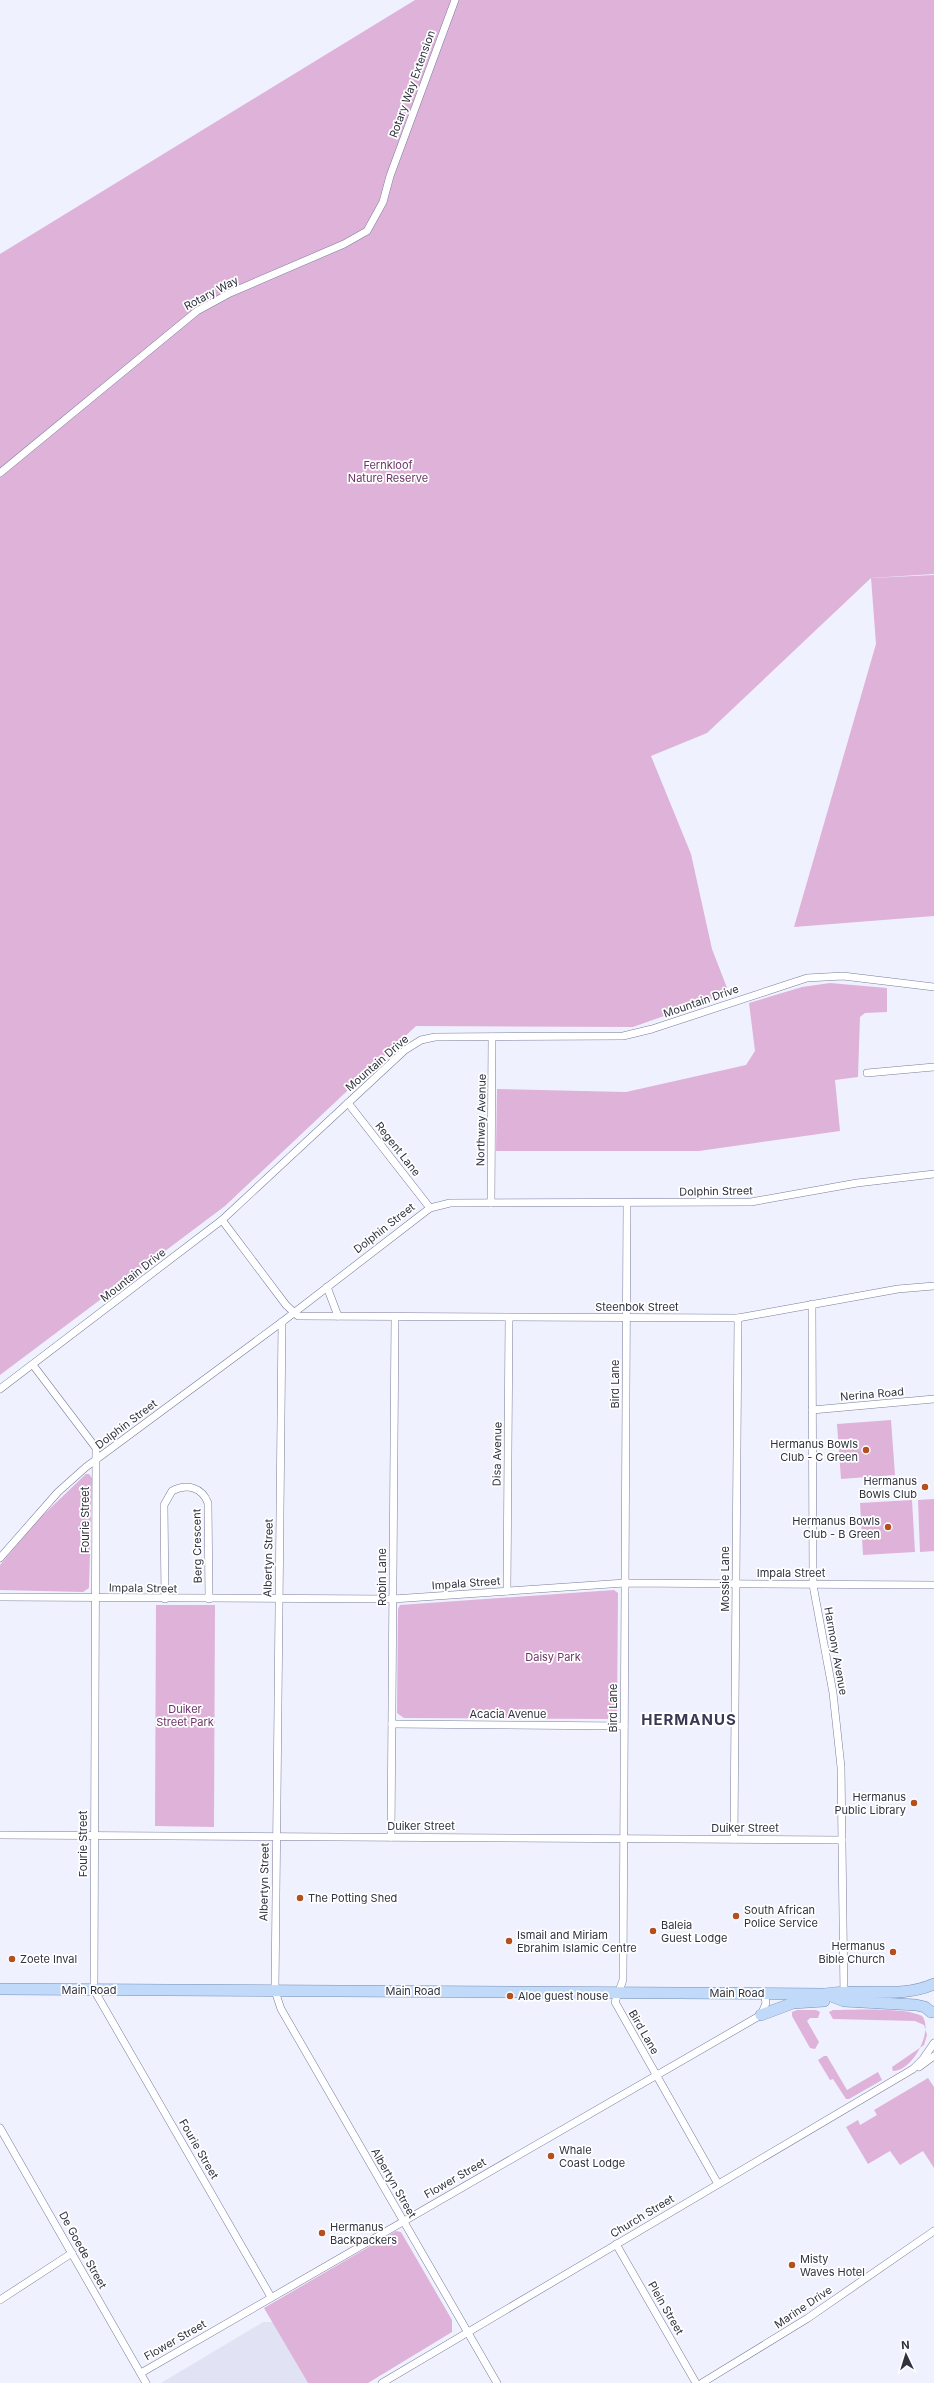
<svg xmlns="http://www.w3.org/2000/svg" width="934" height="2383" font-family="Inter,sans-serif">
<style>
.built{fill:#e1e3f4}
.green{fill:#dfb2da}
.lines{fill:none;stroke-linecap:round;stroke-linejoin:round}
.minor-casing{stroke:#797d9b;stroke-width:8}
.primary-casing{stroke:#748fb6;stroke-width:12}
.minor{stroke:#fff;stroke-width:7}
.primary{stroke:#c2dafa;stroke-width:11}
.poi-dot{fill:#b44f1e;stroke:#fff;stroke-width:1.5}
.labels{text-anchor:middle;stroke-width:3.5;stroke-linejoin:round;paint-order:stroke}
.street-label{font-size:11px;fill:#30323f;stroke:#fff}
.park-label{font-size:11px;fill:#6b3467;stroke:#fff}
.poi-label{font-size:11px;fill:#30323f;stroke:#fff;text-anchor:start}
.district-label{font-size:15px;font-weight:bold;letter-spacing:1px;fill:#383a55;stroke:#fff}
</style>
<rect width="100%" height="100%" fill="#eff1ff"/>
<!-- built -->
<path class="built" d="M263,2322h10l35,61h-147z"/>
<!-- green -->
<g class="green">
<path d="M415,0h519v574l-63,4 -164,155 -56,23 40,98 21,95 17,44 -96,34 -217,-1 -191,180 -225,169v-1121z"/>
<path d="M934,575v341l-140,11 82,-283 -5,-66z"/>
<path d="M830,983l57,5v24l-22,1 -5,4 -2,60 -23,3 5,51 -141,20h-203l1,-62 129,3 120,-27 9,-14 -6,-48 53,-16z"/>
<path d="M891,1420l4,55 -54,4 -4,-55z"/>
<path d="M86,1474h3l3,4 -3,110 -6,4 -83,-2v-25l39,-46z"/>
<path d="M934,1499v52l-14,1 -2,-52z"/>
<path d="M912,1500l3,52 -52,3 -3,-52z"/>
<path d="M614,1590l4,3 -1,120 -5,6 -208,-1 -7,-5 1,-104 2,-4z"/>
<path d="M156,1605h59l-1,222 -59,-1z"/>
<path d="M797,2010h19l4,2 -2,6h-8l-3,3 12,21 -4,7 -5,-1 -18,-32v-4z"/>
<path d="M833,2010c21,0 72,-3 89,6 12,14 -9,55 -29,55l-1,-4 32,-22 3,-10 -3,-10 -9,-4 -82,-2 -4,-7z"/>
<path d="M824,2056h3l20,34 31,-18 4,8 -33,19h-3l-13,-20 -3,1 -12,-20z"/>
<path d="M928,2078l6,9v81l-11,-17 -23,14 -10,-14 -22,13 -22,-37 12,-7 2,5 17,-10 -3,-5z"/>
<path d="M396,2231l5,1 51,88v12l-84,51h-60l-44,-75z"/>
</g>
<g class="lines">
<defs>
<g id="minor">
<path d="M0,473l197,-162 33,-18 114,-49 23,-13 16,-29 7,-26 65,-176"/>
<path d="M867,1073l67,-6"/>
<path d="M348,1103l82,105"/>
<path d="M491,1203l1,-166"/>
<path d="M627,1203l-4,777 -8,22 103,182"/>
<path d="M222,1220l64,85 12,11 440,2 160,-29 36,-3"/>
<path d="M327,1287l11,29"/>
<path d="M812,1304l1,281 20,108 8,74 3,229"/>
<path d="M282,1322l-7,669 6,18 216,374"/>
<path d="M33,1365l63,83 -2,542 177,307"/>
<path d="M0,1389l222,-169 183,-170 16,-10 14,-3 188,-1 29,-7 155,-51 36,-2 91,11"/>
<path d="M812,1410l122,-11"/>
<path d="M0,1558l58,-66 28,-25 196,-145 148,-114 20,-5 301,-1 106,-19 77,-9"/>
<path d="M507,1591l2,-273"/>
<path d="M0,1597l393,2 232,-16 309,2"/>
<path d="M165,1599l-1,-94 8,-14c14,-8 30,-4 36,12l1,96"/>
<path d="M392,1724l232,2"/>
<path d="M0,1835l842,5"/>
<path d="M391,1837l4,-520"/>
<path d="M734,1839l4,-521"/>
<path d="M919,2067l15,-11"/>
<path d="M0,2128l146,255"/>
<path d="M616,2244l80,139"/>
<path d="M0,2300l72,-47"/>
<path d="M141,2373l620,-358 5,-12 -2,-10"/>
<path d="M382,2383l531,-314 10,-10 11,-16"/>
<path d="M702,2383l106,-65 126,-87"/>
</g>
<g id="primary">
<path d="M0,1989l826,5c35,-6 75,5 108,-10"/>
<path d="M826,1994l18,7 72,4 9,2 6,5"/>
<path d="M761,2015l32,-12 31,-2"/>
</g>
</defs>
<!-- minor casing -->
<use href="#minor" class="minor-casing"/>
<!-- primary casing -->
<use href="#primary" class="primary-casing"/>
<!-- minor -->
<use href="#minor" class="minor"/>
<!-- primary -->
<use href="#primary" class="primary"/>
</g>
<!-- markers -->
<g class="poi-dot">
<circle cx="866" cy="1450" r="4"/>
<circle cx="925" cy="1487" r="4"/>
<circle cx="888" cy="1527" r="4"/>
<circle cx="914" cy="1803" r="4"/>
<circle cx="300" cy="1898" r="4"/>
<circle cx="736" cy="1916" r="4"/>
<circle cx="653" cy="1931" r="4"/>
<circle cx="509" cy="1941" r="4"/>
<circle cx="893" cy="1952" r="4"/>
<circle cx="12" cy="1959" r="4"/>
<circle cx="510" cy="1996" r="4"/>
<circle cx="551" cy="2156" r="4"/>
<circle cx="322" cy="2233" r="4"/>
<circle cx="792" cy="2265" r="4"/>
</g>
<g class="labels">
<!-- street labels -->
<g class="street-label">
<text transform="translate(412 84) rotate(-70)" y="4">Rotary Way Extension</text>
<text transform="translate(211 293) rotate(-28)" y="4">Rotary Way</text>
<text transform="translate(701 1001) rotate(-19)" y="4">Mountain Drive</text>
<text transform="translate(377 1063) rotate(-41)" y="4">Mountain Drive</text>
<text transform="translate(481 1120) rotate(-89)" y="4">Northway Avenue</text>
<text transform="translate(398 1149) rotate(52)" y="4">Regent Lane</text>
<text transform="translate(716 1191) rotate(-1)" y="4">Dolphin Street</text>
<text transform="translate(384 1228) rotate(-38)" y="4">Dolphin Street</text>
<text transform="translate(133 1275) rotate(-38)" y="4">Mountain Drive</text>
<text x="637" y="1311">Steenbok Street</text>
<text transform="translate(615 1384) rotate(-90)" y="4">Bird Lane</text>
<text transform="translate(872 1394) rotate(-5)" y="4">Nerina Road</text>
<text transform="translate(126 1424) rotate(-37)" y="4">Dolphin Street</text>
<text transform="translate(497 1454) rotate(-89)" y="4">Disa Avenue</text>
<text transform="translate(85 1520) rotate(-90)" y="4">Fourie Street</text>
<text transform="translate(197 1546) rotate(-91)" y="4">Berg Crescent</text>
<text transform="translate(268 1558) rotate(-89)" y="4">Albertyn Street</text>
<text x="791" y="1577">Impala Street</text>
<text transform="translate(382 1577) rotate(-90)" y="4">Robin Lane</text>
<text transform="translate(725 1579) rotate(-90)" y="4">Mossie Lane</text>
<text transform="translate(466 1583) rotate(-4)" y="4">Impala Street</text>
<text transform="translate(143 1588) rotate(1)" y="4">Impala Street</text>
<text transform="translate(836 1651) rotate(80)" y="4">Harmony Avenue</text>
<text transform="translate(613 1708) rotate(-90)" y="4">Bird Lane</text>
<text x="508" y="1718">Acacia Avenue</text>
<text x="421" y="1830">Duiker Street</text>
<text x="745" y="1832">Duiker Street</text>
<text transform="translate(83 1844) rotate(-90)" y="4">Fourie Street</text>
<text transform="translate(264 1882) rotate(-89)" y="4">Albertyn Street</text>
<text x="89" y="1994">Main Road</text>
<text x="413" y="1995">Main Road</text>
<text x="737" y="1997">Main Road</text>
<text transform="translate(644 2032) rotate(60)" y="4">Bird Lane</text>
<text transform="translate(199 2149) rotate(60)" y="4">Fourie Street</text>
<text transform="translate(455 2178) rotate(-30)" y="4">Flower Street</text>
<text transform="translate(394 2183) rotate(60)" y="4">Albertyn Street</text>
<text transform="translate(642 2216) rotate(-31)" y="4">Church Street</text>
<text transform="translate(83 2250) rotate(61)" y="4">De Goede Street</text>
<text transform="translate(803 2307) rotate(-34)" y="4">Marine Drive</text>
<text transform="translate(666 2308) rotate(60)" y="4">Plein Street</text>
<text transform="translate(175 2340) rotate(-30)" y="4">Flower Street</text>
</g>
<!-- park labels -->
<g class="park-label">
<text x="388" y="469">Fernkloof<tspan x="388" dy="13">Nature Reserve</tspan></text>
<text x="553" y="1661">Daisy Park</text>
<text x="185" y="1713">Duiker<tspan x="185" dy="13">Street Park</tspan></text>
</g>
<!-- poi labels -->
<g class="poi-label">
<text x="858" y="1448" text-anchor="end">Hermanus Bowls<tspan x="858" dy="13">Club - C Green</tspan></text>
<text x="917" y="1485" text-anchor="end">Hermanus<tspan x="917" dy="13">Bowls Club</tspan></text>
<text x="880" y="1525" text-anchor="end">Hermanus Bowls<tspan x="880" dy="13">Club - B Green</tspan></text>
<text x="906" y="1801" text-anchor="end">Hermanus<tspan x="906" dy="13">Public Library</tspan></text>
<text x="308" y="1902">The Potting Shed</text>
<text x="744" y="1914">South African<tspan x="744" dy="13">Police Service</tspan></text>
<text x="661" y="1929">Baleia<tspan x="661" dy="13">Guest Lodge</tspan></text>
<text x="517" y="1939">Ismail and Miriam<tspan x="517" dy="13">Ebrahim Islamic Centre</tspan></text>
<text x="885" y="1950" text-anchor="end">Hermanus<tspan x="885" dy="13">Bible Church</tspan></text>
<text x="20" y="1963">Zoete Inval</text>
<text x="518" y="2000">Aloe guest house</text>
<text x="559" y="2154">Whale<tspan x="559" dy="13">Coast Lodge</tspan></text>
<text x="330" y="2231">Hermanus<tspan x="330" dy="13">Backpackers</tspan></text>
<text x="800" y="2263">Misty<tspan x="800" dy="13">Waves Hotel</tspan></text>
</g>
<!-- district labels -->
<g class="district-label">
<text x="689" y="1725">HERMANUS</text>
</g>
</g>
<!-- north arrow -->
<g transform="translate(906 2355) rotate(356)" stroke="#ffffff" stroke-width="3" paint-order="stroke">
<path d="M0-3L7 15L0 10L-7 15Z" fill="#30323f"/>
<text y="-6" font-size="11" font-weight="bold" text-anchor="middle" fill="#30323f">N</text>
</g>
</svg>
